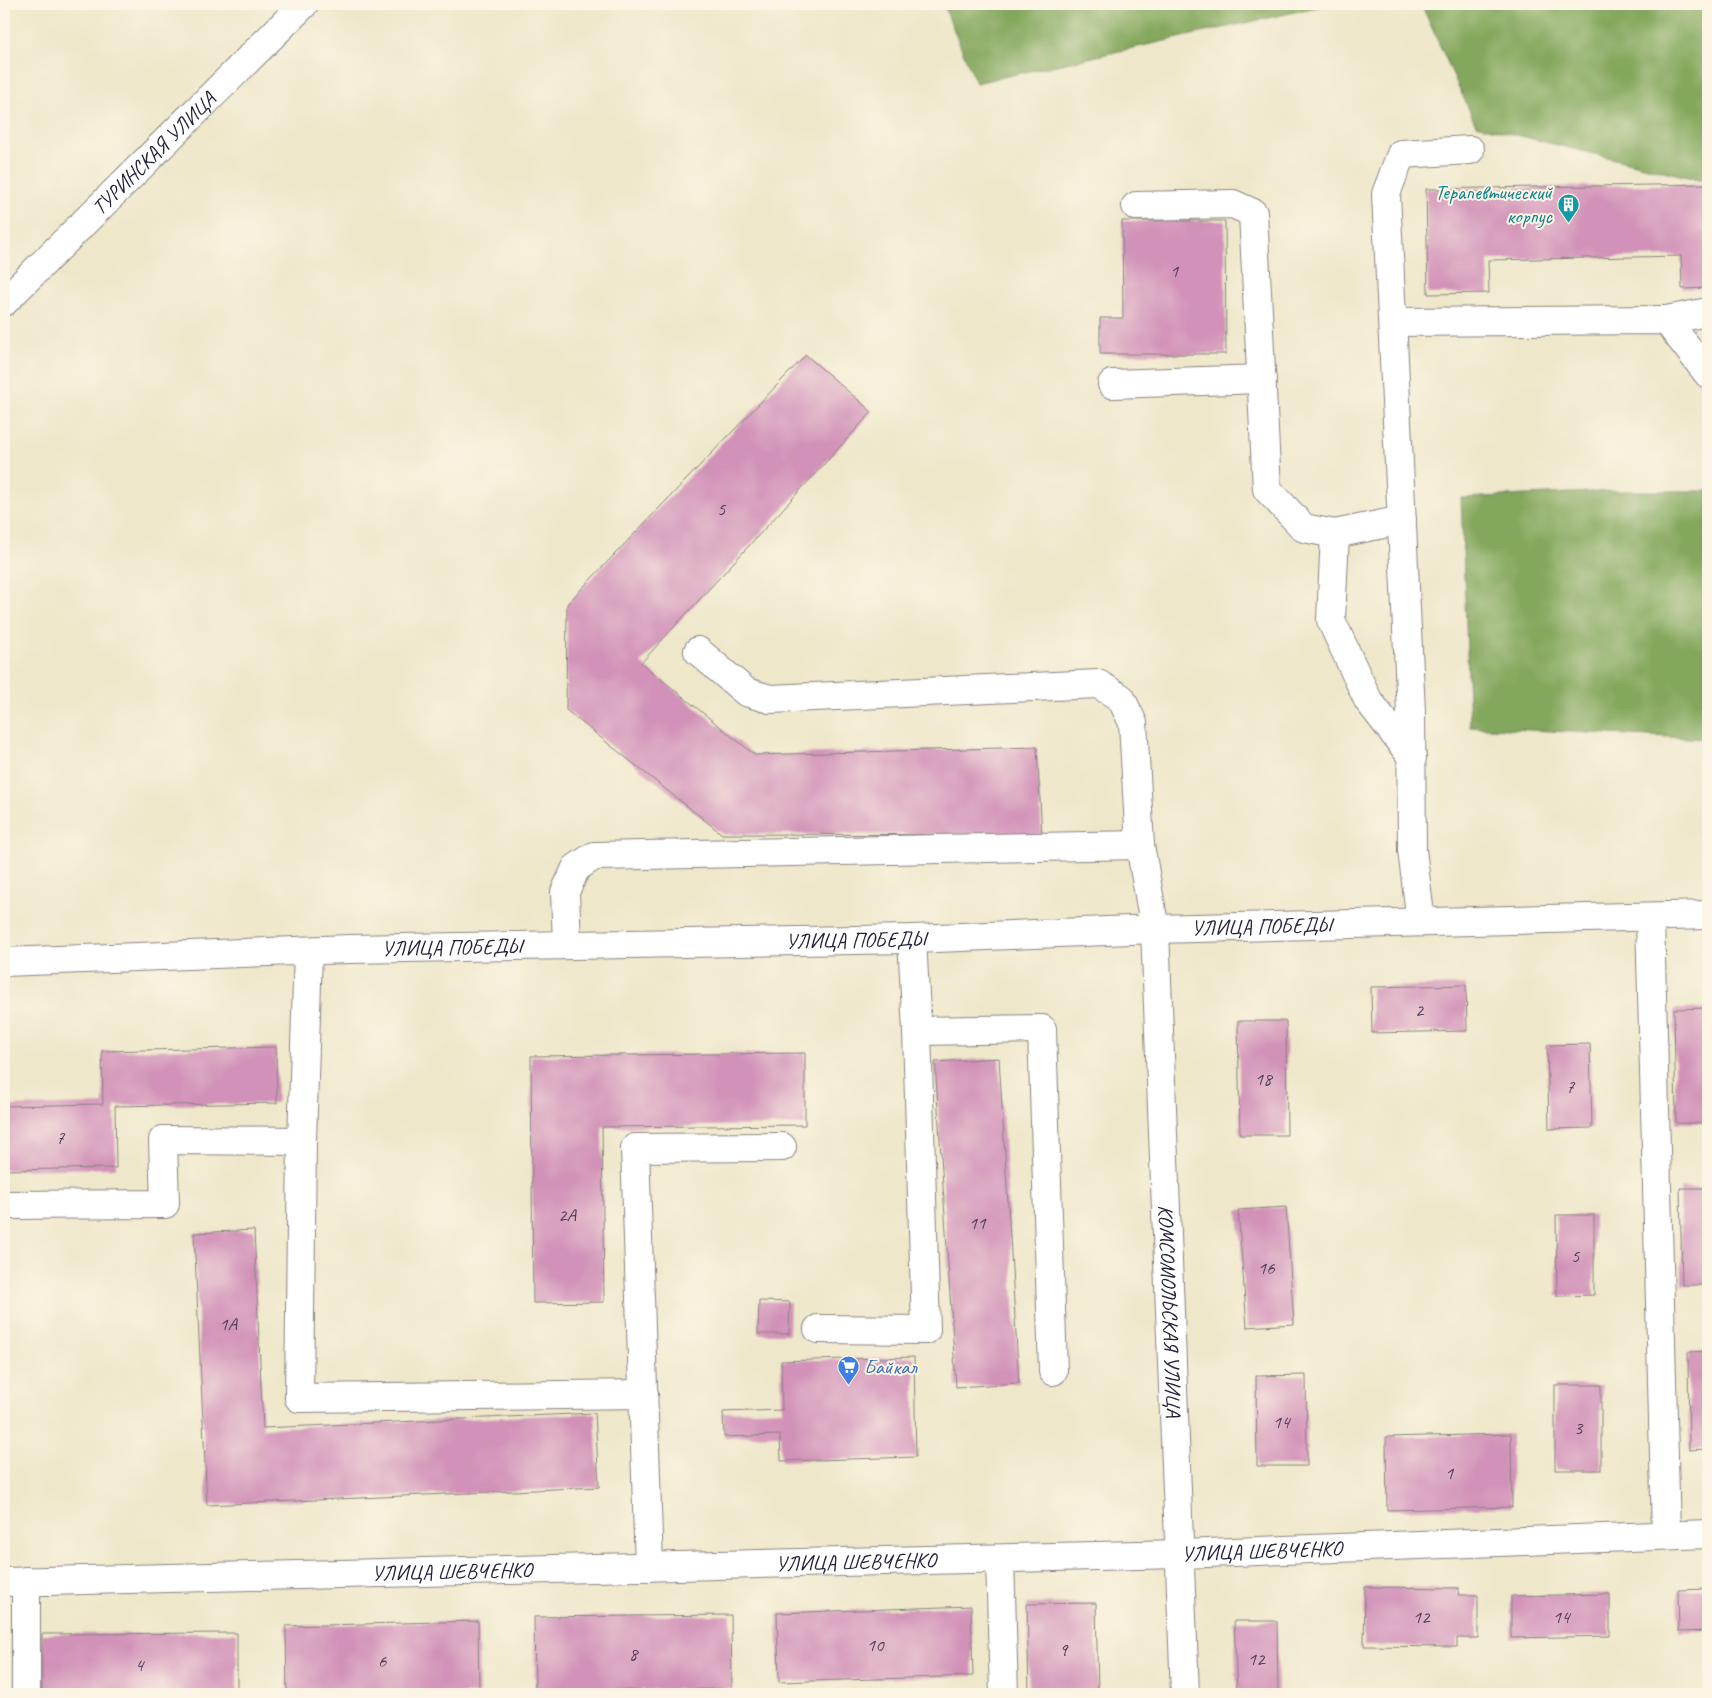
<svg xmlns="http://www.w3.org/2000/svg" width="1712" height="1698" font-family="Caveat,sans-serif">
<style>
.forest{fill:#83a75c;stroke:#52644c}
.building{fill:#d191b8}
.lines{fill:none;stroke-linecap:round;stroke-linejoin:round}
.minor-casing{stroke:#888482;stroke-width:30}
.minor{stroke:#fff;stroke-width:28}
.labels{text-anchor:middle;stroke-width:4;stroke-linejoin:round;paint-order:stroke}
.number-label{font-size:19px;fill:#4e3e5a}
.street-label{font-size:21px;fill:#22223b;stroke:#fcf5e5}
.culture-label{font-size:21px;fill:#0d838f;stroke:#fcf5e5;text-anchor:end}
.shop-label{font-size:21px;fill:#366cbe;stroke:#fcf5e5;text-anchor:start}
</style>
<rect width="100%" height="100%" fill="#fcf5e5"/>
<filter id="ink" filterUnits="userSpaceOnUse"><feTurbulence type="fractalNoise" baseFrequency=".02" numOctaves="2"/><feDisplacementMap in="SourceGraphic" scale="10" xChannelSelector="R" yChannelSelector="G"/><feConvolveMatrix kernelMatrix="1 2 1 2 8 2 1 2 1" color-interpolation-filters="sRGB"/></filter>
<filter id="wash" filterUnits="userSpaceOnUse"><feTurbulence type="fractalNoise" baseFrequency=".0096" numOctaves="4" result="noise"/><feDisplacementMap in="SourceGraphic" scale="20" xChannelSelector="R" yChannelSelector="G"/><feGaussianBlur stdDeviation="1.12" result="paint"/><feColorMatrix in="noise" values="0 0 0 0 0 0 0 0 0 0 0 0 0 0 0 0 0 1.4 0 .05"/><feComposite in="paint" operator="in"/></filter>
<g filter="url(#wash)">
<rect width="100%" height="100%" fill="#eee7ca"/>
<!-- forest -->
<g class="forest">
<path d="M943,4h388l-355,79z"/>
<path d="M1421,4h287v178l-232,-57z"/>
<path d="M1614,491h94v248l-238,-12 -9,-229z"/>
</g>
<g id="blocks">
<!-- building -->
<g class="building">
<path d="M1708,184v104l-26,1 -1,-33 -193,4 1,33 -61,1 -2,-105z"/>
<path d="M1122,221h103l1,133h-126v-36h23z"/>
<path d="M806,355l66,57 -231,251 114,92 282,-8 5,88 -320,-1 -156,-124 1,-106z"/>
<path d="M1466,985l1,46 -95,2 -1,-46z"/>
<path d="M1708,1008v115h-32l-2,-114z"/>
<path d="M1238,1021h48l1,114h-47z"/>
<path d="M1590,1044l2,84 -43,1 -2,-84z"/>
<path d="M276,1047l1,56 -162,3 1,62 -112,2v-64l99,-2 -1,-53z"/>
<path d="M805,1053v72l-203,2 2,175 -71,1 -2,-247z"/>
<path d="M999,1058l20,325 -63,4 -21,-325z"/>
<path d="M1680,1188h28v97h-26z"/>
<path d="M1286,1207l8,117 -47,3 -9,-117z"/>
<path d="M1556,1215h38v80l-37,1z"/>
<path d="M254,1230l9,198 332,-15 4,74 -392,18 -13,-272z"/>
<path d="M759,1301l31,1 -1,32h-31z"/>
<path d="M1708,1351v98l-19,1 -1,-98z"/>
<path d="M914,1357l2,100 -135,4 -1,-26 -56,2 -1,-25 59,-2 -1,-49z"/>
<path d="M1306,1375l1,91h-50l-1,-90z"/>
<rect x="1555" y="1385" width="46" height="85"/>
<path d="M1511,1434l1,73 -125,3 -1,-73z"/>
<path d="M1365,1587l94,1 -1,7h20v43h-21v9l-93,-1z"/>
<path d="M1708,1589v42l-29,1 -1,-42z"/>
<path d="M1610,1594v42l-99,2v-42z"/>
<path d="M1096,1603l2,91h-69l-2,-90z"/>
<path d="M971,1606l2,70 -194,6 -2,-69z"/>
<path d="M731,1615l1,74 -197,2 -1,-74z"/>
<path d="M478,1621l1,73h-192l-1,-68z"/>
<path d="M1234,1621h43l1,73h-41z"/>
<path d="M237,1633v61h-195v-60z"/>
</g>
</g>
</g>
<g filter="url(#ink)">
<use href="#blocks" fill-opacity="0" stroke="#888482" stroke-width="1"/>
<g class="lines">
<defs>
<g id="minor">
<path d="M1136,206l97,-2 20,9 14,276 37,39 31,6 -4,86 37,80 44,57"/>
<path id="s1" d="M4,302l300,-298"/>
<path d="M1666,320l42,-8"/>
<path d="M1393,322l273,-2 42,54"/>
<path d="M1112,384l150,-5"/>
<path d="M1335,534l67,-14"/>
<path d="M698,651l48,41 24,7 328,-15 23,14 12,25 7,122"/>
<path d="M1650,917l16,618"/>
<path d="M1421,922l-9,-72 -1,-138 -25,-518 15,-40 69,-4"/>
<path id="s2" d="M567,944l-2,-52 11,-24 18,-12 546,-11 15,84 30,765"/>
<path d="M308,951l-6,190 -3,257 345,-4"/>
<path id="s3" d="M4,962l345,-13 563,-10 243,-10 553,-14"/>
<path d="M917,1031l125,-2 11,342"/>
<path d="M4,1205l161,-1 -2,-64 139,1"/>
<path d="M818,1329l108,1 -9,-299 -5,-92"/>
<path d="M1000,1559l4,135"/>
<path d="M649,1567l-14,-419 147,-1"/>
<path d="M26,1581v113"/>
<path id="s4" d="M4,1582l1177,-28 527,-20"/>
</g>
</defs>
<!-- minor casing -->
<use href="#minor" class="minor-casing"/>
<!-- minor -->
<use href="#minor" class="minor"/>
</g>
</g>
<!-- icons -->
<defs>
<symbol id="building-pin" viewBox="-11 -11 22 30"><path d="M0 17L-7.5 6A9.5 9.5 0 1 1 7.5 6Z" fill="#0f9aa8" stroke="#fcf5e5"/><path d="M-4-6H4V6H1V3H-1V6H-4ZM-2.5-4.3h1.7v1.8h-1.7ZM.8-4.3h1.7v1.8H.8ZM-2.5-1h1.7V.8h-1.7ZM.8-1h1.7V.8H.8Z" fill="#fff"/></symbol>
<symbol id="supermarket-pin" viewBox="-11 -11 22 30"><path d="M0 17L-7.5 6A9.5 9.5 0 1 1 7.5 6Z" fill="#3f7fe0" stroke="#fcf5e5"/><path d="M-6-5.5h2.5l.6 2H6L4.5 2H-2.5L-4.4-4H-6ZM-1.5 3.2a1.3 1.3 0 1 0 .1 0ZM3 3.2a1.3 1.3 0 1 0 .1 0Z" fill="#fff"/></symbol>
</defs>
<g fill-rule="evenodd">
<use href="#building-pin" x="1556" y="192" width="25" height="34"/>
<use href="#supermarket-pin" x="836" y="1354" width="25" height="34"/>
</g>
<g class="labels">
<!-- number labels -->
<g class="number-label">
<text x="1174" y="277">1</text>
<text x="721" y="515">5</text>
<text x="1419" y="1016">2</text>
<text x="1263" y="1085">18</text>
<text x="1570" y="1093">7</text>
<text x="60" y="1144">7</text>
<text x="567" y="1221">2А</text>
<text x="977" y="1229">11</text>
<text x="1575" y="1262">5</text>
<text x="1266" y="1274">16</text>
<text x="228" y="1330">1А</text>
<text x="1281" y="1428">14</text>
<text x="1578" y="1434">3</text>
<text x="1449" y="1479">1</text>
<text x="1421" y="1623">12</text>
<text x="1561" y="1623">14</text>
<text x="875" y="1651">10</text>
<text x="1063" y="1656">9</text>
<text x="633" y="1660">8</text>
<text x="1256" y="1665">12</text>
<text x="382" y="1667">6</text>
<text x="139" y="1671">4</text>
</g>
<!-- street labels -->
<g class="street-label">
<text dy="7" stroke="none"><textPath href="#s1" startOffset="211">ТУРИНСКАЯ УЛИЦА</textPath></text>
<text dy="7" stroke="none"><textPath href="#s3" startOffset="1258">УЛИЦА ПОБЕДЫ</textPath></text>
<text dy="7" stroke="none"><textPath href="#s3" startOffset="852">УЛИЦА ПОБЕДЫ</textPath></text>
<text dy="7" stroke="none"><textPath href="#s3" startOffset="448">УЛИЦА ПОБЕДЫ</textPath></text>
<text dy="7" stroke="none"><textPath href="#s2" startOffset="1114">КОМСОМОЛЬСКАЯ УЛИЦА</textPath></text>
<text dy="7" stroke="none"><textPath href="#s4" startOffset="1258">УЛИЦА ШЕВЧЕНКО</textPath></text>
<text dy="7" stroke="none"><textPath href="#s4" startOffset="852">УЛИЦА ШЕВЧЕНКО</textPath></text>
<text dy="7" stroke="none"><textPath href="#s4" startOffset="448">УЛИЦА ШЕВЧЕНКО</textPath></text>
</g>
<!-- culture labels -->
<g class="culture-label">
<text x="1552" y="199">Терапевтический<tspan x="1552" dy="24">корпус</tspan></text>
</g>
<!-- shop labels -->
<g class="shop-label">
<text x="864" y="1374">Байкал</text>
</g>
</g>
<!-- margin -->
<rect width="1712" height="1698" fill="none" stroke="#fcf5e5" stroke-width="20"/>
</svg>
